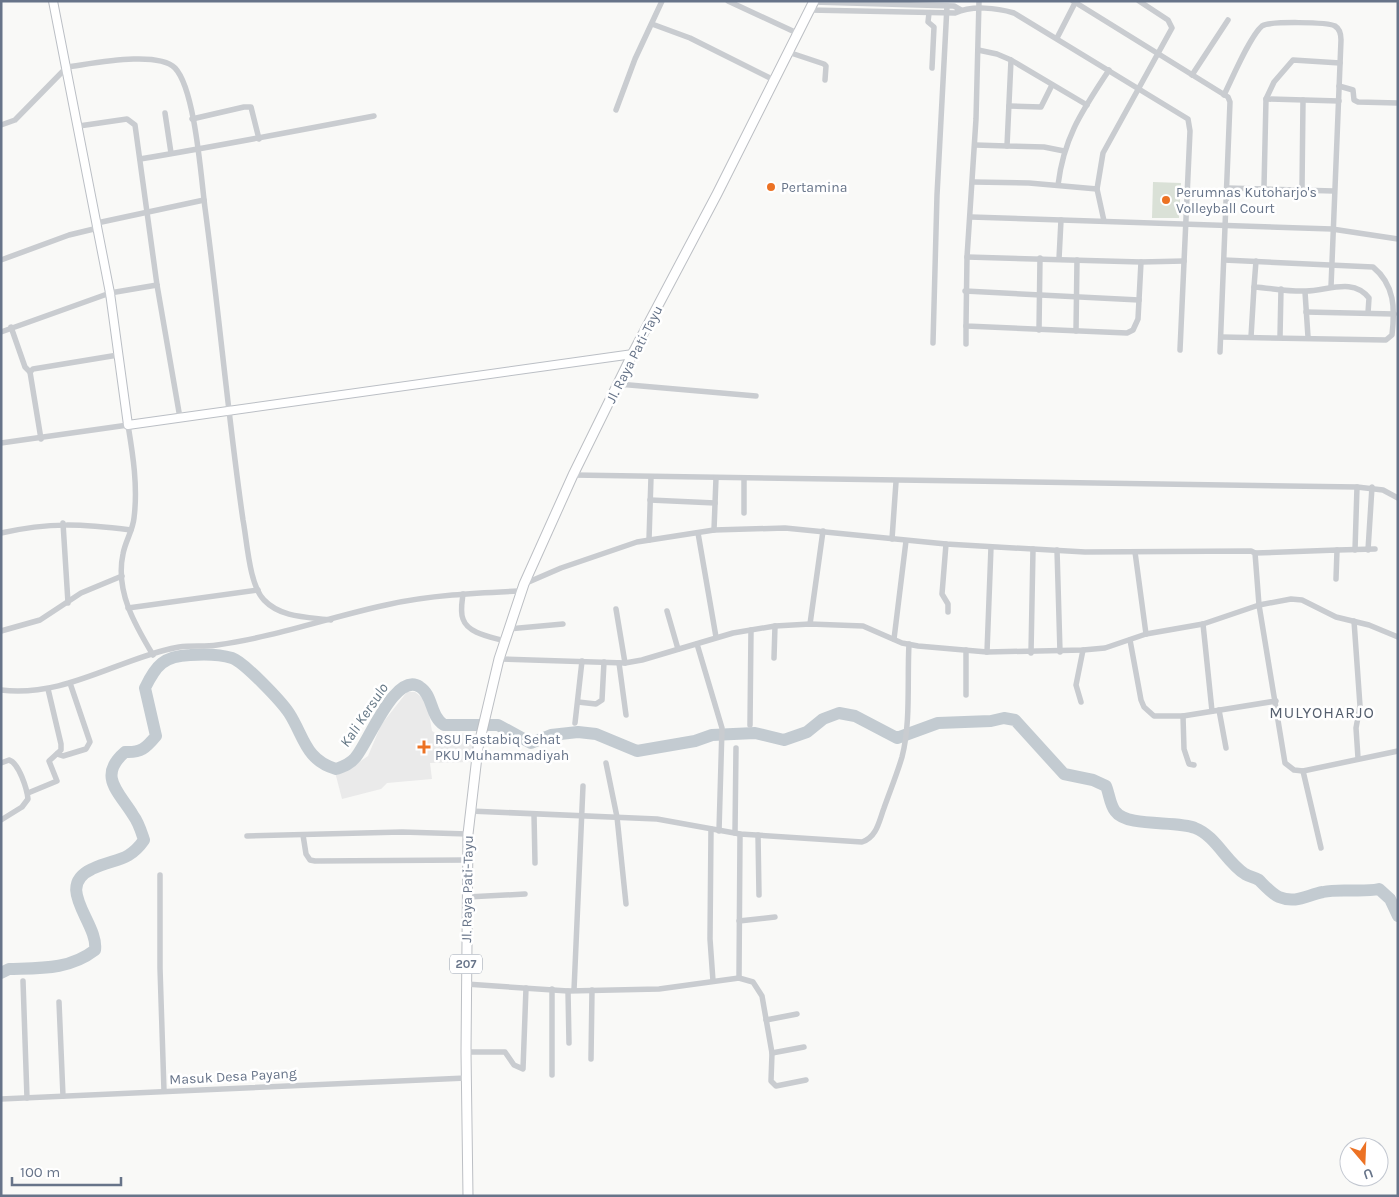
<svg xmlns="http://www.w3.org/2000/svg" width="1399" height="1197" font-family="Karla,sans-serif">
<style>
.built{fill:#eaeaea}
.green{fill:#dae1d7}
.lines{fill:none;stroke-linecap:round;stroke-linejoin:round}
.river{stroke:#c3cbd1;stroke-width:12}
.secondary-casing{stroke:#bbbfc5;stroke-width:10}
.primary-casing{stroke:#bcbfc4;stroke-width:11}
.street{stroke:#c9ccd0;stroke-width:5.5}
.secondary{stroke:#fff;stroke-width:8}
.primary{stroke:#fff;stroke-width:9}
.poi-dot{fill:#ec7224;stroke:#fff;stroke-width:2}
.labels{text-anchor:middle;stroke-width:5;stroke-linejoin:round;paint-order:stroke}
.shield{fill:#fff;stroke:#959eac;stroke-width:1}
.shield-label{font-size:12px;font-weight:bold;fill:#677489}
.poi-label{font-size:14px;fill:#677489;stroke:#fff;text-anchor:start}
.street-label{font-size:14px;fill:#677489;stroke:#fff}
.water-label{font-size:15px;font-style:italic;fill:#637684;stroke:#fff}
.quarter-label{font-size:16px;letter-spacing:1px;fill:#555f6e;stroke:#fff}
</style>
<rect width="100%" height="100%" fill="#f9f9f7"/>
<!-- built -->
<path class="built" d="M407,692h8l9,7 4,9 4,23 3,2 42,1 -5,28 -42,1 2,16 -45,4 -6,6 -39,10 -7,-27 16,-4 17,-12 13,-31z"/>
<!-- green -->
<path class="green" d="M1153,182l28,1 -2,35h-27z"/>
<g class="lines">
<!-- river -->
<path class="river" d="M1,973l8,-4c31,-1 60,1 86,-19 4,-27 -42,-63 -3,-81 22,-11 36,-6 52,-29 -3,-9 -5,-17 -11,-25 -14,-23 -36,-39 -8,-63 16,1 21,-4 31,-16l-11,-48c11,-23 19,-32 45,-33 13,-1 29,-1 42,3 12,4 49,43 57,55 15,23 16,47 47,56 8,-3 14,-5 19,-11 13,-14 40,-88 65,-71 13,8 10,29 24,38h54l33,18 20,-8 27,-3 18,2 41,17 58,-10 17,-6 43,-2 29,7 23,-8 16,-13 16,-6 16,3 42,22 41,-15 53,-2 13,-3 11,2 49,54 29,6 13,6c3,7 4,19 9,25 12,17 61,9 80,17 21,8 31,34 50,46 5,3 9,3 14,6 6,6 13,14 20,17 17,7 28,-2 44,-5 19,-4 37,1 56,-3l11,10 8,17"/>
<defs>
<path id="secondary" d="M53,1l57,292 18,132 505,-71"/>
<path id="primary" d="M468,1196l-2,-144 2,-218 10,-86 21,-89 25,-75 49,-109 62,-126 82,-155 97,-193"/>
</defs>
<!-- secondary casing -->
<use href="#secondary" class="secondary-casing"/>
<!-- primary casing -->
<use href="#primary" class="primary-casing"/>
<!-- street -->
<g class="street">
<path d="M728,1l69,32"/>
<path d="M979,1l-3,118 -9,138 -1,69 161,7 6,-3 5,-11 3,-57"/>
<path d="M1073,1l155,96 2,5 -10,250"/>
<path d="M813,2l141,4 7,4"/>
<path d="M809,10l146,3c17,-8 42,-5 59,0l174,106 2,12 -10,219"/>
<path d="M929,13l-1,9 6,5 -2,41"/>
<path d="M652,24l38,14 84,42"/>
<path d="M1057,38l19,-37"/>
<path d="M978,50l19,4 14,6 -4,86 37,1 20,4"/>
<path d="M788,52l36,12 2,2 -1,14"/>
<path d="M1011,60l76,45"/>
<path d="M1192,75l36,-55"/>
<path d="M1339,86l14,4 1,10 4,2 40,1"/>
<path d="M1224,95c8,-16 26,-59 38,-69 7,-5 66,-4 73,0 5,3 6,9 6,14l-10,247"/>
<path d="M1266,99l73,2"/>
<path d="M1009,106l32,1 11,-22"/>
<path d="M616,110l19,-51 27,-58"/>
<path d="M165,113l6,40"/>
<path d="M192,119l52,-12h7l8,32"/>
<path d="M1,125l14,-5 52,-53c24,-3 90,-17 108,1 20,21 26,109 30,140 14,104 23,208 38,312 4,20 6,65 21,80 17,18 44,17 67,20"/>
<path d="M79,126l48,-7 8,6 22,160 23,133"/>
<path d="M975,145l32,1"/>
<path d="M140,159c78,-13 156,-28 234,-43"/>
<path d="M973,182l56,1 68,6"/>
<path d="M1058,185c6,-49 25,-75 51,-115"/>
<path d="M1264,187l2,-88 8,-17 19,-22 47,3"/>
<path d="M1227,188l107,3"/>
<path d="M1302,189l1,-89"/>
<path d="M971,217l361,12 66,10"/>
<path d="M1104,221l-7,-32 6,-36 69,-125 -4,-8 -29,-19"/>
<path d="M97,223l107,-23"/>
<path d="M967,257l174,5 43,-1"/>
<path d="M1059,259l2,-39"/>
<path d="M1,260l68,-25 29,-7"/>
<path d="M1256,261l-2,26c17,1 35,5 52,4 21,0 47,-14 63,7l-1,15"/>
<path d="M965,291l174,9"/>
<path d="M1305,292l3,45"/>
<path d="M1306,312l88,2"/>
<path d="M966,326v18"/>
<path d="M11,327l14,40 5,5"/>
<path d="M1039,330l1,-72"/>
<path d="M1076,331l1,-71"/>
<path d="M1,332l109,-39 47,-8"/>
<path d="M1221,337l165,3 6,-5c3,-26 3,-50 -19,-68l-149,-7"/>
<path d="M1251,337l3,-50"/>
<path d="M1280,337l1,-48"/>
<path d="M933,343l4,-148 10,-189"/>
<path d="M618,384l138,12"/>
<path d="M41,439l-11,-67 3,-3 85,-14"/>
<path d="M1,443l127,-18c5,30 10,62 6,93 -1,12 -9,24 -11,36 -8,37 12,71 30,101"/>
<path d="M573,475l784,12 26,3 15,8"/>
<path d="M650,500l65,3"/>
<path d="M744,513v-35"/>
<path d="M63,523l5,80"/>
<path d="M714,530l2,-52"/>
<path d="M1,533c49,-11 81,-9 130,-3"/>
<path d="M698,533l18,104"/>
<path d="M892,539l4,-57"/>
<path d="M649,540l2,-63"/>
<path d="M946,544l-4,50 6,10v8"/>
<path d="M1057,550l3,102"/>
<path d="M1337,550l38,-1"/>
<path d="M1355,550l2,-63"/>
<path d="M1368,550l4,-63"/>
<path d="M1135,552l11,82"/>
<path d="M1255,553l82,-3 -1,29"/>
<path d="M524,584l37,-16 76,-26 77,-12 71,-2 161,16 139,8 166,-1 4,2 4,52 32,-6 11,1 34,17 33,8 29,12"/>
<path d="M463,594c-1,8 -3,18 0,25 5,15 29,18 42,22"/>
<path d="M128,608l130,-18"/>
<path d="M616,609l9,54"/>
<path d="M667,611l11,38"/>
<path d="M1354,621l6,85 -4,22 2,30"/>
<path d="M810,624l13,-93"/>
<path d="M1203,624l9,87"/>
<path d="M508,629l55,-5"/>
<path d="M1,631l39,-11 41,-27 41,-17"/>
<path d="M894,639l12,-98"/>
<path d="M1130,640l11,60 3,7 10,9h29l93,-15"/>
<path d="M697,644l25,84 -3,103"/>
<path d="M966,650v45"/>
<path d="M987,652l4,-105"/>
<path d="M1031,653l2,-104"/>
<path d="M774,658l1,-32"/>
<path d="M499,659l126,4 17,-3 91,-27 42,-7 35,-2 53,2 39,17 16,3 69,6 96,-2 22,-2 41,-14 57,-10 56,-19 26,158 9,7 9,1 95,-20"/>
<path d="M619,663l7,52"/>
<path d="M1,690c64,8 118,-32 178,-43 13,-2 26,0 38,-2 58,-8 113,-28 169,-40 44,-10 91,-12 135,-14"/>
<path d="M578,702l18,2 6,-4 2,-38"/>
<path d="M1081,702l-5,-17 7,-35"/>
<path d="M1219,710l7,38"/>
<path d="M1183,716l1,33 5,15 5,1"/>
<path d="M575,723l7,-62"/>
<path d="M750,725l1,-95"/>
<path d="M57,754l6,2 23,-7 4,-7 -20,-59"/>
<path d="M1,763l8,-3c10,3 18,29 19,39l-6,8 -21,13"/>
<path d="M606,763l11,54 9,87"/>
<path d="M1303,771l18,77"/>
<path d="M28,793l29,-12 -8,-20 12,-11v-6l-13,-55"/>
<path d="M470,811l187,8 83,15 122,8c15,-5 17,-21 22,-34 6,-17 13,-34 18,-51 9,-34 5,-78 7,-113"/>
<path d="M534,814l1,49"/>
<path d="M711,829l-1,110 3,42"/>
<path d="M735,833l1,-85"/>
<path d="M303,835l3,19 4,6 5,1 152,-1"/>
<path d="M758,835l1,60"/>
<path d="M247,836l155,-4 66,2"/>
<path d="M160,875v93l4,123"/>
<path d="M467,897l58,-3"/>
<path d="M739,921l36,-4"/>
<path d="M739,978l1,-144"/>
<path d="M23,981l4,117"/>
<path d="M466,984l102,7 91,-2 80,-11 14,4 9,14 10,57 -1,28 5,5 30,-6"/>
<path d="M552,989v86"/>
<path d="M574,990l9,-204"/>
<path d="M568,991l1,52"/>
<path d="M59,1002l4,94"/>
<path d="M766,1020l31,-6"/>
<path d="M466,1052h39l9,13 9,4 3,-81"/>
<path d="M772,1053l32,-6"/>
<path d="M591,1059l1,-69"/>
<path d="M1,1099l465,-21"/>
</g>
<!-- secondary -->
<use href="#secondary" class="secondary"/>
<!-- primary -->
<use href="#primary" class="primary"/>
</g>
<!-- markers -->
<g class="poi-dot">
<circle cx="771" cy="187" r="5"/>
<circle cx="1166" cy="200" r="5"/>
<path d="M421.5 739.5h5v5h5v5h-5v5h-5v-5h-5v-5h5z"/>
</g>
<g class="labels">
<!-- shield labels -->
<rect class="shield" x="450" y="954.5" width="32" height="19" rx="4"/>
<g class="shield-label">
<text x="466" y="968">207</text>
</g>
<!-- poi labels -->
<g class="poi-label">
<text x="781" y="192">Pertamina</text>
<text x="1176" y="197">Perumnas Kutoharjo's<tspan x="1176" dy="16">Volleyball Court</tspan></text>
<text x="435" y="744">RSU Fastabiq Sehat<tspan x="435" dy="16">PKU Muhammadiyah</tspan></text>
</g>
<!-- street labels -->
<g class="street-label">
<text transform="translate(634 354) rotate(-63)" y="5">Jl. Raya Pati-Tayu</text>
<text transform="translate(467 889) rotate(-89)" y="5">Jl. Raya Pati-Tayu</text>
<text transform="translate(233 1076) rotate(-3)" y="5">Masuk Desa Payang</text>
</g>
<!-- water labels -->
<g class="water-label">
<text transform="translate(364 715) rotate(-56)" y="5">Kali Kersulo</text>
</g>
<!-- quarter labels -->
<g class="quarter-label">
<text x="1322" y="718">MULYOHARJO</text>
</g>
</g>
<!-- border -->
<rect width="1399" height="1197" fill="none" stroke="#677489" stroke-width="5"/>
<!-- north arrow -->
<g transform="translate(1364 1162) rotate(161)"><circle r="24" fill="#ffffff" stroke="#c2c7d0"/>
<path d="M0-4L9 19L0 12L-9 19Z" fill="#ec7224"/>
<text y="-8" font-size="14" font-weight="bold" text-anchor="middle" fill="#677489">U</text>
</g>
<!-- scale -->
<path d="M12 1177v8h109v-8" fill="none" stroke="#677489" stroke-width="2.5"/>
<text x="20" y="1177" font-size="15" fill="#677489" stroke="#ffffff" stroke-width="4" paint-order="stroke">100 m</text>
</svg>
